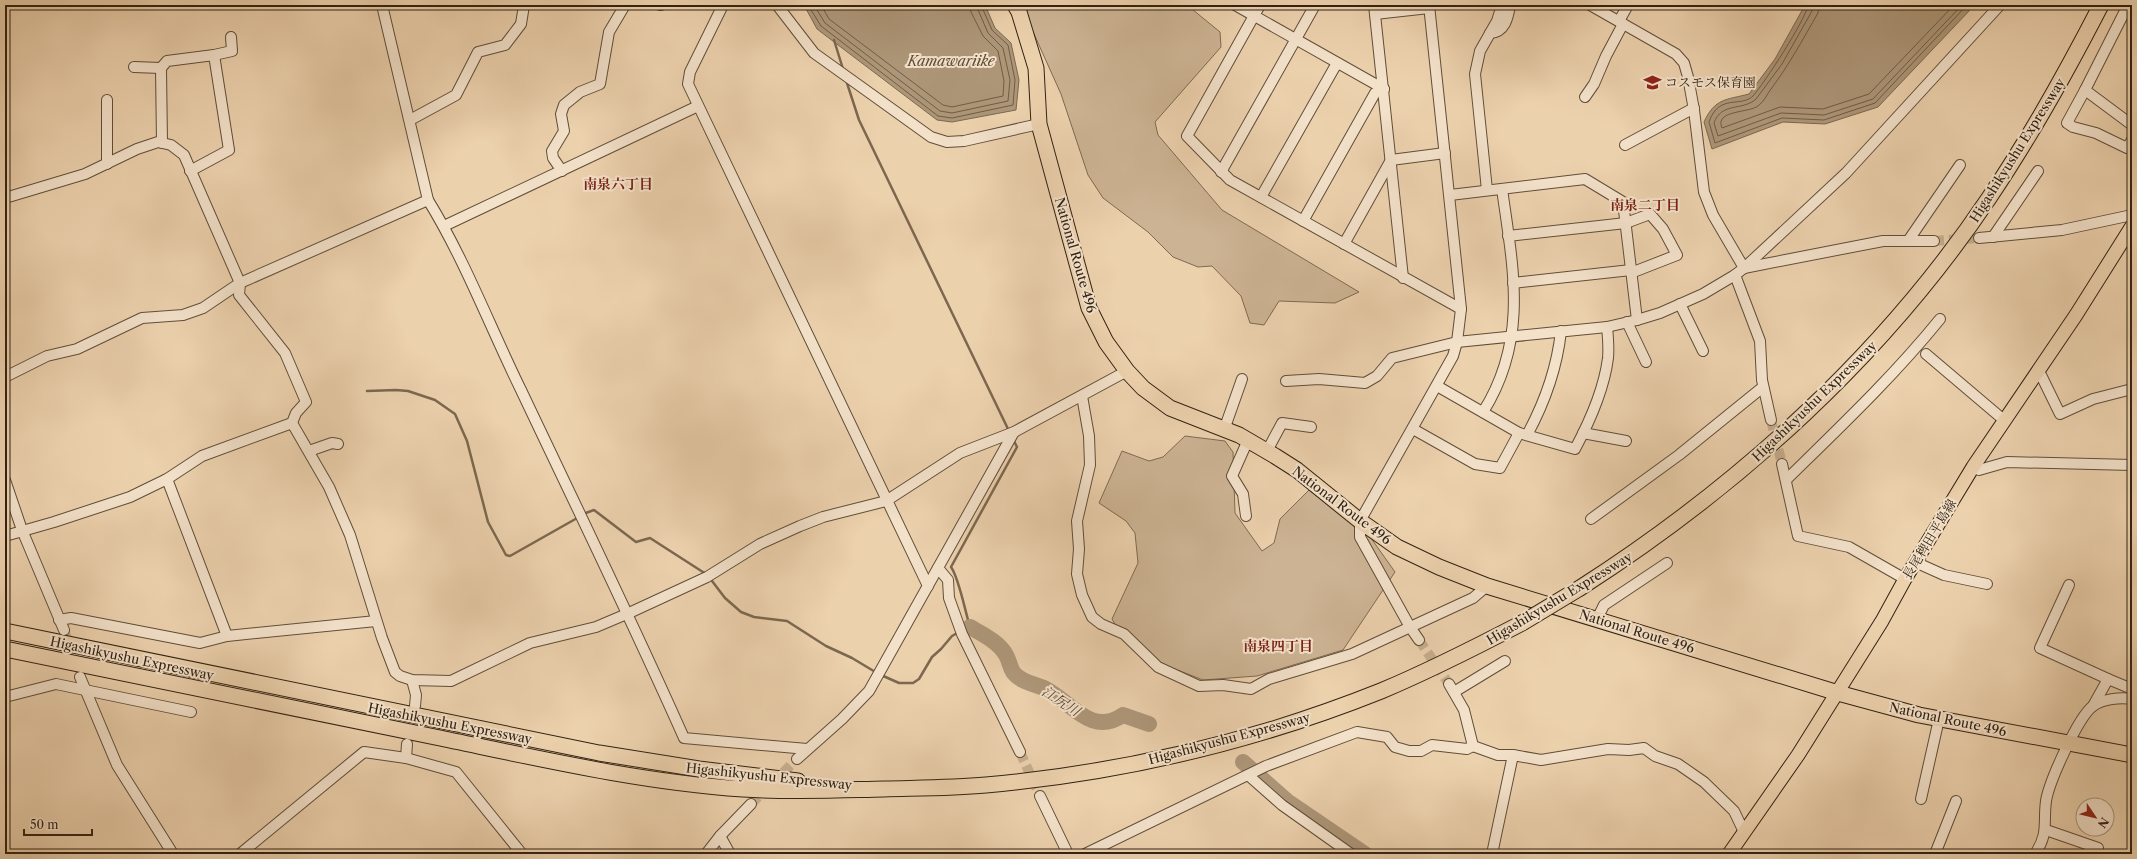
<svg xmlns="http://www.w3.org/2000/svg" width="2137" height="859" font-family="'Libre Caslon Text','Noto Serif JP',serif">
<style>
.green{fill:#ccb393;stroke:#7f6a52}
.water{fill:#ad9678;stroke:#7c684f}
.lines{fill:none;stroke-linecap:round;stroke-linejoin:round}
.shore{stroke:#705c45;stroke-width:1}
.stream{stroke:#7c684f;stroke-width:2.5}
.river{stroke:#ad9678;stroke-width:16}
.minor-tunnel{stroke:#c7ae8e;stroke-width:10;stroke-dasharray:10 5;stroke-linecap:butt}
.minor-casing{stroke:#604e39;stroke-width:12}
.major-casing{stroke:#322212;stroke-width:15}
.highway-casing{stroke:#322212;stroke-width:17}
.minor{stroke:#f3e1ca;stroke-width:10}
.major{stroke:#ecd1ad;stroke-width:13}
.highway{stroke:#ecd1ad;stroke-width:15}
.highway-bridge-casing{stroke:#322212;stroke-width:17;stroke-linecap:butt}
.highway-bridge{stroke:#ecd1ad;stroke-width:15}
.labels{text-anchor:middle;stroke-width:4;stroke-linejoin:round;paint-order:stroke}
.poi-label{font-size:13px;fill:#322212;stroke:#f3e1ca;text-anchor:start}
.street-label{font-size:13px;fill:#322212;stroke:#f3e1ca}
.water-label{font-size:14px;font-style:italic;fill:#5d4b36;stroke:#f3e1ca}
.neighbourhood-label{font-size:14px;font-weight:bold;fill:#7a1f14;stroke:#f3e1ca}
</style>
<rect width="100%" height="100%" fill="#ecd1ad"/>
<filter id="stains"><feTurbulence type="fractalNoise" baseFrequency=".005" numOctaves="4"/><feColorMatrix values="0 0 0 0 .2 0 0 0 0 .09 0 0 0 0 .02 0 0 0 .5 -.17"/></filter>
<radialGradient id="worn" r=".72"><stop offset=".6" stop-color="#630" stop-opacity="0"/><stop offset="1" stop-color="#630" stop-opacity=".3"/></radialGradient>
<!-- green -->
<g class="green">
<path d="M1021,5h166l33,27 1,15 -66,75 3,13 64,75 137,82 -24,11 -56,-2 -15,24 -14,-2 -9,-27 -29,-30 -14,1 -25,-10 -25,-25 -45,-34 -15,-23 -27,-81z"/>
<path d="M1185,436l40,5 8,11 2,61 27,38 12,-8 6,-24 29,-29 62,48 24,34 -52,78 -86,26 -54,4 -41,-16 -43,-33 -7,-12 26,-56 -3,-30 -9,-12 -27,-18 23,-52 27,10 14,-4z"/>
</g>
<!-- water -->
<g class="water">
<path d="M804,5h181l10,23 16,15 8,37 -3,30 -64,12 -15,-2 -120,-91z"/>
<path d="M1805,5h167l-3,6 -91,96 -53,17 -42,-2 -71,27 -8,-27c11,-24 22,-22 45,-28l26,-35z"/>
</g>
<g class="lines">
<!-- shore -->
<g class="shore">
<path d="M808,5l13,21 117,90 14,2 61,-13 2,-25 -7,-35 -16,-15 -11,-25"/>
<path d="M814,5l11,18 115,88 12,2 56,-12 2,-21 -7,-32 -15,-15 -12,-28"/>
<path d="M821,5l8,14 114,86 9,2 51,-11 1,-15 -6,-30 -15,-15 -12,-24 -1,-7"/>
<path d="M1808,5c-1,13 -45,80 -55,91 -12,12 -34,-3 -44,26l6,21 67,-25 42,2 51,-17 92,-98"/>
<path d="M1813,5l-1,6 -30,53 -26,35c-13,12 -35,3 -42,24l4,13 63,-23 43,2 49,-16 89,-94"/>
<path d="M1819,5l-1,8c-15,26 -29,52 -47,76 -4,5 -7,13 -13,17 -9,7 -44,4 -36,22l58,-21 43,2 46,-15 85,-89"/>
</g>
<!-- stream -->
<g class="stream">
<path d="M834,40l9,29"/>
<path d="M846,80l13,40 150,311"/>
<path d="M367,391l29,-1 12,1 27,9 20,14 12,27 21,81 18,33 4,1 69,-39"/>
<path d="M583,514l11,-4 42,32 14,-4 56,36"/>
<path d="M709,577l16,21 16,14 13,5 33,4 39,25 26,12 25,15"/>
<path d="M963,630l7,-3c-5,-16 -11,-49 -19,-60l66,-120 -4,-8"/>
<path d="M881,675l18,8h14l6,-4 13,-22 9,-8 11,-13 7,-4"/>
</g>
<!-- river -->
<g class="river">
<path d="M970,627c12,7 29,15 36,28 3,5 4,12 7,17 7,10 22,12 33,17 25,13 45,48 77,26l26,9"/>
<path d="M1243,762l44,39 78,53"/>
</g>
<!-- minor-tunnel -->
<g class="minor-tunnel">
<path d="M1934,241l45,-3"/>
<path d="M1771,420l11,44"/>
<path d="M64,630l13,37"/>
<path d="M1419,640l30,44"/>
<path d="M1020,752l20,44"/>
<path d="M751,804l46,-45"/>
</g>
<defs>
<g id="minor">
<path d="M382,5l46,195c37,60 62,127 93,190 55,116 111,231 163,348l123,11"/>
<path d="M660,5h1"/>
<path d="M723,5l-33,67 -2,12 240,502"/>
<path d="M777,5l37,48 117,84 16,5 17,-1 75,-17"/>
<path d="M1235,5l149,84"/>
<path d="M1260,5l-73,131 43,44 231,129"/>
<path d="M1374,5l29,273"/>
<path d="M1590,5l86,49 8,9 4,14 6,33 10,82 9,23 31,53"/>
<path d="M2128,5l-43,85 47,35"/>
<path d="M1375,14l54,-6"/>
<path d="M1619,21l9,-16"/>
<path d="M1490,33c15,-1 18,-15 20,-28"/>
<path d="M214,55l18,-4 -1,-14"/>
<path d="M134,67l27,1 6,-7 47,-6 15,95 -39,21"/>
<path d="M161,68l1,75"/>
<path d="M2085,90l-18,33 6,4 23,6 31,15 5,-8"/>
<path d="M1585,97l9,-13 12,-28 17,-32"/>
<path d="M410,120l46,-25 22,-43 27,-7 16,-21 3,-19"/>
<path d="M1625,145l69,-37"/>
<path d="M1391,160l54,-7"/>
<path d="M107,164v-64"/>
<path d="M562,171l-9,-13 -1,-7 12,-20 -3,-17 3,-9 16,-13 20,-8 9,-52 16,-27"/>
<path d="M1221,172l94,-167"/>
<path d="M1487,190l-12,-116 5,-23 17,-30 5,-16"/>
<path d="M1450,195l135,-16 38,23 14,118"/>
<path d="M1261,197l76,-134"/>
<path d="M5,198l80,-24 52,-25 21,-7 13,3 13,10 56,128 -1,12 46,58 21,49 -10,11 -4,10 -90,33 -35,23 -37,18 -76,25 -49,14"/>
<path d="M1303,221l72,-128 9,-4"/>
<path d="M444,226l254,-120"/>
<path d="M1508,236l118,-13 24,-9 13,15 14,26 -41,16 -5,-1 -118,13"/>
<path d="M1993,237l45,-66"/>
<path d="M1979,238l83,-8 70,-15"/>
<path d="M1908,241l52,-76"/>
<path d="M1344,244l47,-84"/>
<path d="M1744,268l139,-27h51"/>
<path d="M1735,275l25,66 2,39 9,40"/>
<path d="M1680,304l23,47"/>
<path d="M1627,322l19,40"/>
<path d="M1926,354l79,67"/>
<path d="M2039,371l21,43 33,-15 39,-10"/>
<path d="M5,377l42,-21 30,-7 65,-31 41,-3 20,-7 37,-25 188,-83"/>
<path d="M1286,381l33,-2 46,4 12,-7 15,-18 65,-16 150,-15 30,-7 23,-7 43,-19 32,-19 9,-7 102,-95 154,-168"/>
<path d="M1437,386l82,47 56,16c15,-28 29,-59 33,-91 1,-10 0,-21 -1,-31"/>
<path d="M1082,396l7,40 1,29 -13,56 2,28 -2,25 5,21 10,22 9,7 23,10 34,33 41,19 24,-1 28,4 18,-10 83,-25 121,-56 14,-12"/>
<path d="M1483,412c46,-73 30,-144 19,-223"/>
<path d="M292,423l37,64 21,48 32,103 13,34 5,4 12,4 39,1 79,-38 66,-16 33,-14 78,-36 53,-33 40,-18 23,-9 63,-16 74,-48 54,-21 113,-61"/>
<path d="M1413,429l62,35 25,4 19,-35"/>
<path d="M1224,430l18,-51"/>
<path d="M1583,433l43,8"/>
<path d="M1527,435c18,-33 30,-67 34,-104"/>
<path d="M309,451l23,-8 6,1"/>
<path d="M1267,451l15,-28 29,4"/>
<path d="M1782,464l16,72 51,11 56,32"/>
<path d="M1973,467l6,3 28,-8 125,3"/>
<path d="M167,479l60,157"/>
<path d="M5,480l17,50 42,100"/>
<path d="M1786,480c53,-52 107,-103 154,-161"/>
<path d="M1246,516l-3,-22 -11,-18 16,-36"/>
<path d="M1591,519l88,-64 84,-68"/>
<path d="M1915,562l29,13 43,9"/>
<path d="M938,568l10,12 1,18 13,36 58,118"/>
<path d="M2069,585l-29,63 68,31"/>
<path d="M1597,619l7,-14 63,-42"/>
<path d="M59,620l12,-2 129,25 27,-7 149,-15"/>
<path d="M1419,640l-9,-13 -50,-90v-16l93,-165 4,-14 4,-33 -32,-304"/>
<path d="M80,677l37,88 56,89"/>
<path d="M412,680l4,15 -1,11"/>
<path d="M1449,684l15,26 9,36 25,9h15l-21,99"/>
<path d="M1454,692l51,-31"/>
<path d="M5,697l51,-13 135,28"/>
<path d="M2093,706l15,-27 24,10"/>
<path d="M1513,755l28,5 67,-11 21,1 15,-2 11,8 23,8 26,18 30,29 10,21"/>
<path d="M406,758l1,-14"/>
<path d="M797,759l45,-40 27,-28 145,-259"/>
<path d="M1248,775l34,30 69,49"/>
<path d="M1040,796l28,58"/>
<path d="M1921,799l18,-80"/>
<path d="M2046,830l52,18"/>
<path d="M720,836l10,18"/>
<path d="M240,854l124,-102 42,6 50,14 66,82"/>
<path d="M706,854l14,-18 31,-32"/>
<path d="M1085,854l181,-88 91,-34 30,5 8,10 14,4h12l11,-6 35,4 6,-3"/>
<path d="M1935,854l21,-53"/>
<path d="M2035,854c14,-21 8,-31 11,-53 3,-19 32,-84 47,-95 10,-7 27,-9 39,-7"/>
</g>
<path id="major" d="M1729,854l69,-99 84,-134 23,-42 68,-112 103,-152 56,-89"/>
<g id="highway">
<path d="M1015,5l4,7 17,56 3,56 50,184 17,34 21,29 16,17 27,20 69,27 36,21 22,14 63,51 37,26 42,20 48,19 351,107 81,22 213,40"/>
<path d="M1580,588c159,-102 303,-232 409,-390 42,-62 78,-127 112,-193"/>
<path d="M5,631l594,122 100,16 99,12"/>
<path d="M5,649c143,29 286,59 430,88 102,21 204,45 308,52 47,3 94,1 141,0 34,-1 68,-1 102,-4 134,-12 270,-44 395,-94 48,-20 95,-44 141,-68"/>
</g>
</defs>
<!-- minor casing -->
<use href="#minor" class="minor-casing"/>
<!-- major casing -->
<use href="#major" class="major-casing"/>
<!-- highway casing -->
<use href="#highway" class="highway-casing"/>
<!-- minor -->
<use href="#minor" class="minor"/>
<!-- major -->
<use href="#major" class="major"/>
<!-- highway -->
<use href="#highway" class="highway"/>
<defs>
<path id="highway-bridge" d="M1522,623l58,-35"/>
</defs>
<!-- highway-bridge casing -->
<use href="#highway-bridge" class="highway-bridge-casing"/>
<!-- highway-bridge -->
<use href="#highway-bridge" class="highway-bridge"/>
</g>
<!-- icons -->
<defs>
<symbol id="school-bare" viewBox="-9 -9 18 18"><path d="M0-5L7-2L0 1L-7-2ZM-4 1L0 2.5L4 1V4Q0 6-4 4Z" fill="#8f2418" stroke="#f3e1ca" stroke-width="2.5" paint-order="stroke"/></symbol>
</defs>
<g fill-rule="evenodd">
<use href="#school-bare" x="1640" y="70" width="25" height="25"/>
</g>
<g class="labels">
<!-- poi labels -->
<g class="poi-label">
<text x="1665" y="87">コスモス保育園</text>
</g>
<!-- street labels -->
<g class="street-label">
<text transform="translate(2017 150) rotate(-58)" y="5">Higashikyushu Expressway</text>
<text transform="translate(1076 255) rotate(74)" y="5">National Route 496</text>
<text transform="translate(1814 401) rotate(-44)" y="5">Higashikyushu Expressway</text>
<text transform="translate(1342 505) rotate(37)" y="5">National Route 496</text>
<text transform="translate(1929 539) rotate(-59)" y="5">長尾稗田平島線</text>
<text transform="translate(1559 598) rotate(-31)" y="5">Higashikyushu Expressway</text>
<text transform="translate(1637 631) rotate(17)" y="5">National Route 496</text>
<text transform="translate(132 658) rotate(12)" y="5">Higashikyushu Expressway</text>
<text transform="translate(1948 719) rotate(12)" y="5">National Route 496</text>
<text transform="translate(450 723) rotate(11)" y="5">Higashikyushu Expressway</text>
<text transform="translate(1229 738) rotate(-15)" y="5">Higashikyushu Expressway</text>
<text transform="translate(769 776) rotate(6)" y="5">Higashikyushu Expressway</text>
</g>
<!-- water labels -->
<g class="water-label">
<text x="951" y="66">Kamawariike</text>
<text transform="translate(1061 701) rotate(33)" y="5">江尻川</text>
</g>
<!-- neighbourhood labels -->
<g class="neighbourhood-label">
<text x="618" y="189">南泉六丁目</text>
<text x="1645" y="210">南泉二丁目</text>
<text x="1278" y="651">南泉四丁目</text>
</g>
</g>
<!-- margin -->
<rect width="2137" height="859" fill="none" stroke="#ecd1ad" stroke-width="20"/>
<rect x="6" y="6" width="2125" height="847" fill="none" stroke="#322212" stroke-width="2"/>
<rect x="10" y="10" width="2117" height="839" fill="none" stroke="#322212"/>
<!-- north arrow -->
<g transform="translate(2095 817) rotate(125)"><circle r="19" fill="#f3e1ca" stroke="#a69580"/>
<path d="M0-3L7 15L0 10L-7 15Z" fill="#8f2418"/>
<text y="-6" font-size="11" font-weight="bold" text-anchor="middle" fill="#322212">N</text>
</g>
<!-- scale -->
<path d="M24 829v6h68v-6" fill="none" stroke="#322212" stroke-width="2"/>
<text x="30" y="829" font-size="12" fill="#322212" stroke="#f3e1ca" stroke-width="3" paint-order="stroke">50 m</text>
<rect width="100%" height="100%" filter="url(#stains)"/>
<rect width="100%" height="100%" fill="url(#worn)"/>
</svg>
